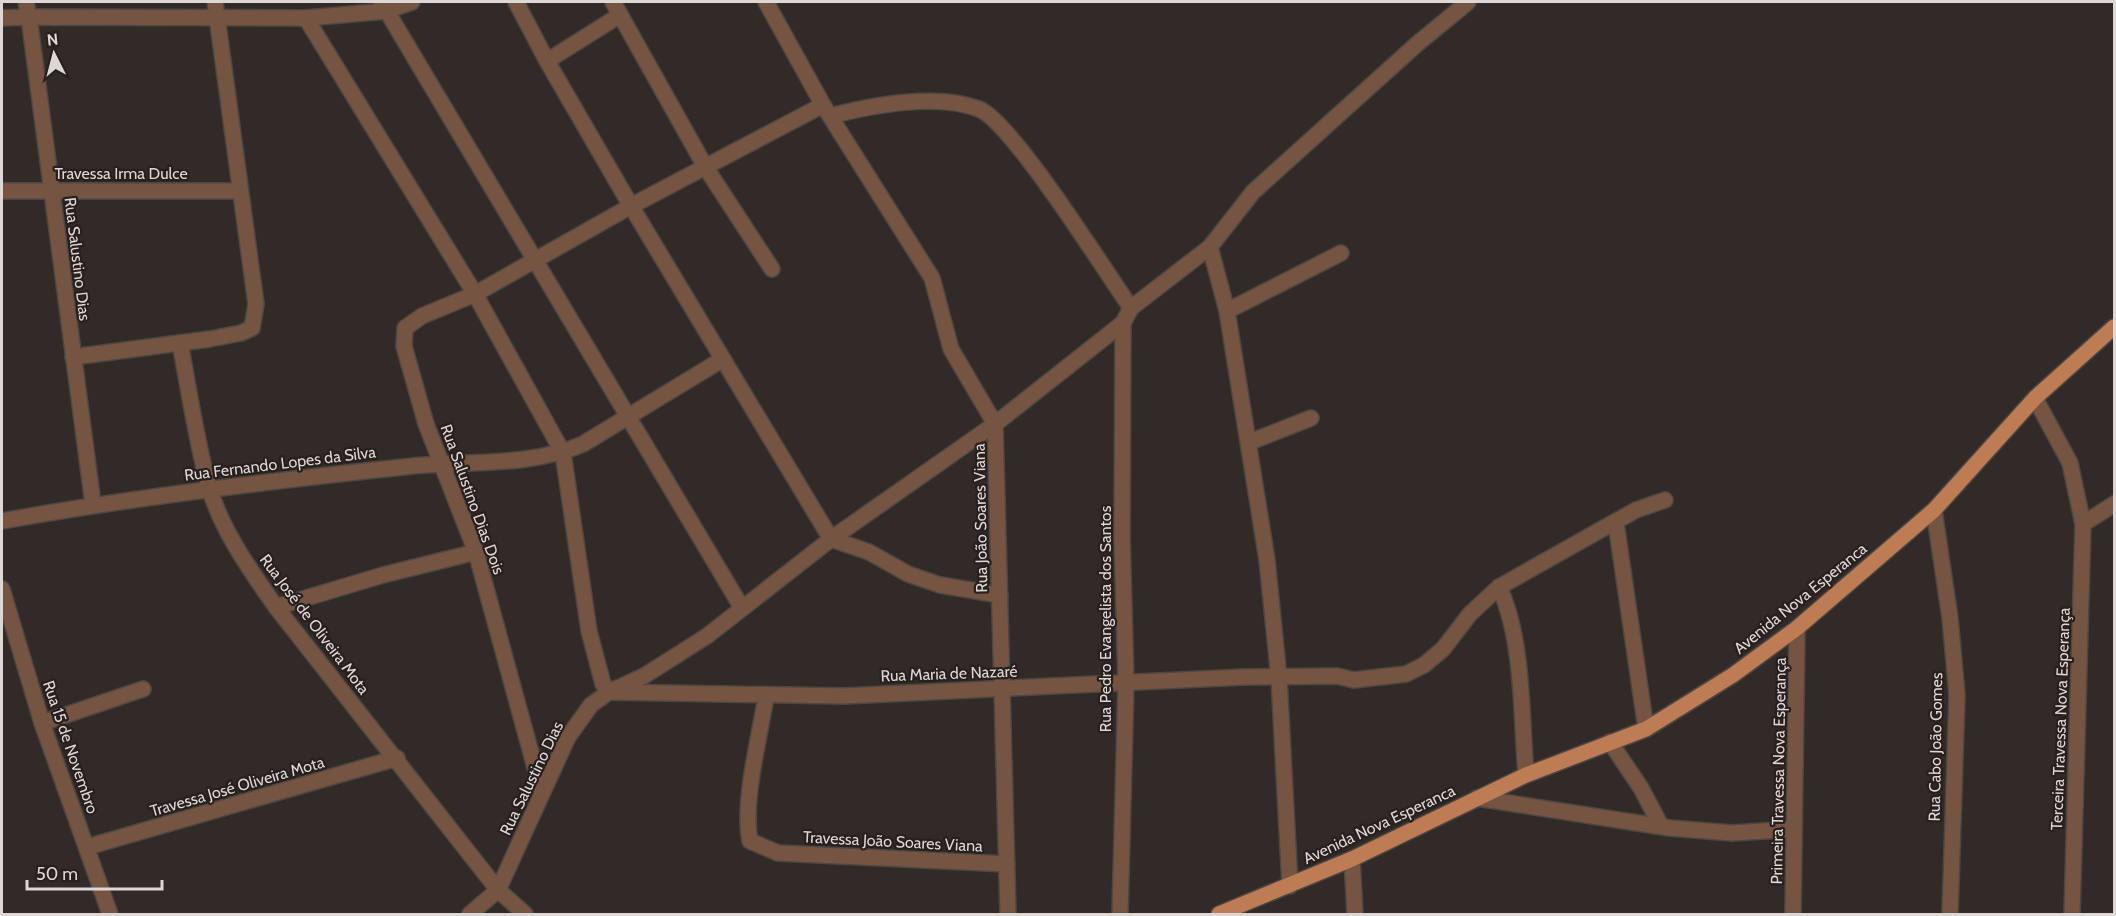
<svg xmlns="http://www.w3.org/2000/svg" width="2116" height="916" font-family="Cabin,sans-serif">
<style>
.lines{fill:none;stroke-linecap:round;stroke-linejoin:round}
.minor-casing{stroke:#4d4642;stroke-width:18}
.major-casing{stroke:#4d4642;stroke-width:18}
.minor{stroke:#755542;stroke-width:15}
.major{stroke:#be7c54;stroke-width:15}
.labels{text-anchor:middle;stroke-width:4.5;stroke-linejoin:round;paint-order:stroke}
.street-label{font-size:16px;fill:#ddd8d6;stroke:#27201d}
</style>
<rect width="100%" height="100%" fill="#312a26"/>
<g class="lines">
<defs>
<g id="minor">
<path d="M516,2l31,59 84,145 200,333 38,13 39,22 32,11 60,10"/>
<path d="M613,2l93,166 66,101"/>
<path d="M766,2l57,103 109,173 19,71 44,75 13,490"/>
<path d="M382,3l360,605"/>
<path d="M2,18l27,-1 -3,-15"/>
<path d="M306,18l169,276 88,159 26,178 14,53 6,8 235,4 400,-19 93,-1 17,4 52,-6 18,-9 19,-16 27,-35 29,-27 137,-77 29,-10"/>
<path d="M547,61l73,-46"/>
<path d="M830,116c43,-11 107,-23 149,-7 33,13 126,162 152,199"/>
<path d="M2,191h238"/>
<path d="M1210,247l17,64 40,249 12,118 11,208"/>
<path d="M1227,311l114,-58"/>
<path d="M180,343c9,47 16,97 29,144 13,44 41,83 67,120l222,283 70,-153 23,-32 18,-13 35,-16 63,-40 124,-97 164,-115 128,-101 8,-15 79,-61 43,-55 164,-148 51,-42"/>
<path d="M73,357l137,-18 31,-6 11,-5 4,-24 -41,-302"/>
<path d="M2035,398l35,65 13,61 -11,390"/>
<path d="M1250,442l61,-24"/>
<path d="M93,504l-64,-487 277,1 80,-7 26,-9"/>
<path d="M1934,510l16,108 7,77 -7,219"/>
<path d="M2,521c133,-24 267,-40 402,-54 59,-7 124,1 179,-23l140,-85"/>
<path d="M1616,523l30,206"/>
<path d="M2083,524l31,-20"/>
<path d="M1499,587c25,53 22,130 27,188"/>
<path d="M2,589l40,134 68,191"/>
<path d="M276,607l107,-32 93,-23"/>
<path d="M766,696c-6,40 -24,106 -16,145l28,12 229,11"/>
<path d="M42,723l101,-34"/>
<path d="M1610,742l31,46 20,38"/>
<path d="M542,793l-66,-241 -50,-128 -22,-78 1,-18 17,-12 53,-22 156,-88 192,-101"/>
<path d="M1477,798l193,30 62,5 62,-4"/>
<path d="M87,847l310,-89"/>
<path d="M1352,859l3,55"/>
<path d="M470,914l28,-24 27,24"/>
<path d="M1120,914l6,-232 -4,-145 1,-214"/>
<path d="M1793,914l4,-286"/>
</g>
<path id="major" d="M1219,914l133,-55 174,-84 120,-46 87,-54 64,-47 137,-118 101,-112 79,-71"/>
</defs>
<!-- minor casing -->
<use href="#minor" class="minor-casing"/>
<!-- major casing -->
<use href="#major" class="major-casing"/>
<!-- minor -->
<use href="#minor" class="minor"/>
<!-- major -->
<use href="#major" class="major"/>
</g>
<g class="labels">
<!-- street labels -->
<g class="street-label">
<text x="121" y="179">Travessa Irma Dulce</text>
<text transform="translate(78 259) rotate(83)" y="6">Rua Salustino Dias</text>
<text transform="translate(280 463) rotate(-7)" y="6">Rua Fernando Lopes da Silva</text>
<text transform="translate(473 499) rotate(70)" y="6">Rua Salustino Dias Dois</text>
<text transform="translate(980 518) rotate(-91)" y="6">Rua João Soares Viana</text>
<text transform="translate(1800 598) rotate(-39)" y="6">Avenida Nova Esperanca</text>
<text transform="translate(1105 619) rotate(-90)" y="6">Rua Pedro Evangelista dos Santos</text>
<text transform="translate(315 624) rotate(53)" y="6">Rua José de Oliveira Mota</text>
<text transform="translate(949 673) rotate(-2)" y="6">Rua Maria de Nazaré</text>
<text transform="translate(2060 719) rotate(-88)" y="6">Terceira Travessa Nova Esperança</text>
<text transform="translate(71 747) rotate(71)" y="6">Rua 15 de Novembro</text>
<text transform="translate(1935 747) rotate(-89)" y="6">Rua Cabo João Gomes</text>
<text transform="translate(1778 771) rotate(-89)" y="6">Primeira Travessa Nova Esperança</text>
<text transform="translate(531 778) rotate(-64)" y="6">Rua Salustino Dias</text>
<text transform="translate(237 786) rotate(-16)" y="6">Travessa José Oliveira Mota</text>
<text transform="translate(1379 824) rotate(-25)" y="6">Avenida Nova Esperanca</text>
<text transform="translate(893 841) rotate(3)" y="6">Travessa João Soares Viana</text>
</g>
</g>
<!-- border -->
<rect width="2116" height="916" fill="none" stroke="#ddd8d6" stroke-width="6"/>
<!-- north arrow -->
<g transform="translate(54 54) rotate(354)" stroke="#27201d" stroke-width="4.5" paint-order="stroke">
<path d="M0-4.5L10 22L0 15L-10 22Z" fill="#ddd8d6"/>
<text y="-9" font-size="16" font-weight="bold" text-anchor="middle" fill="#ddd8d6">N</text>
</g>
<!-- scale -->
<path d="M27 880v9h135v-9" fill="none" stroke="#ddd8d6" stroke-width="3"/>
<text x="36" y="880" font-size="18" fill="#ddd8d6" stroke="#27201d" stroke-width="4.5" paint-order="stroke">50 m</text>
</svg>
